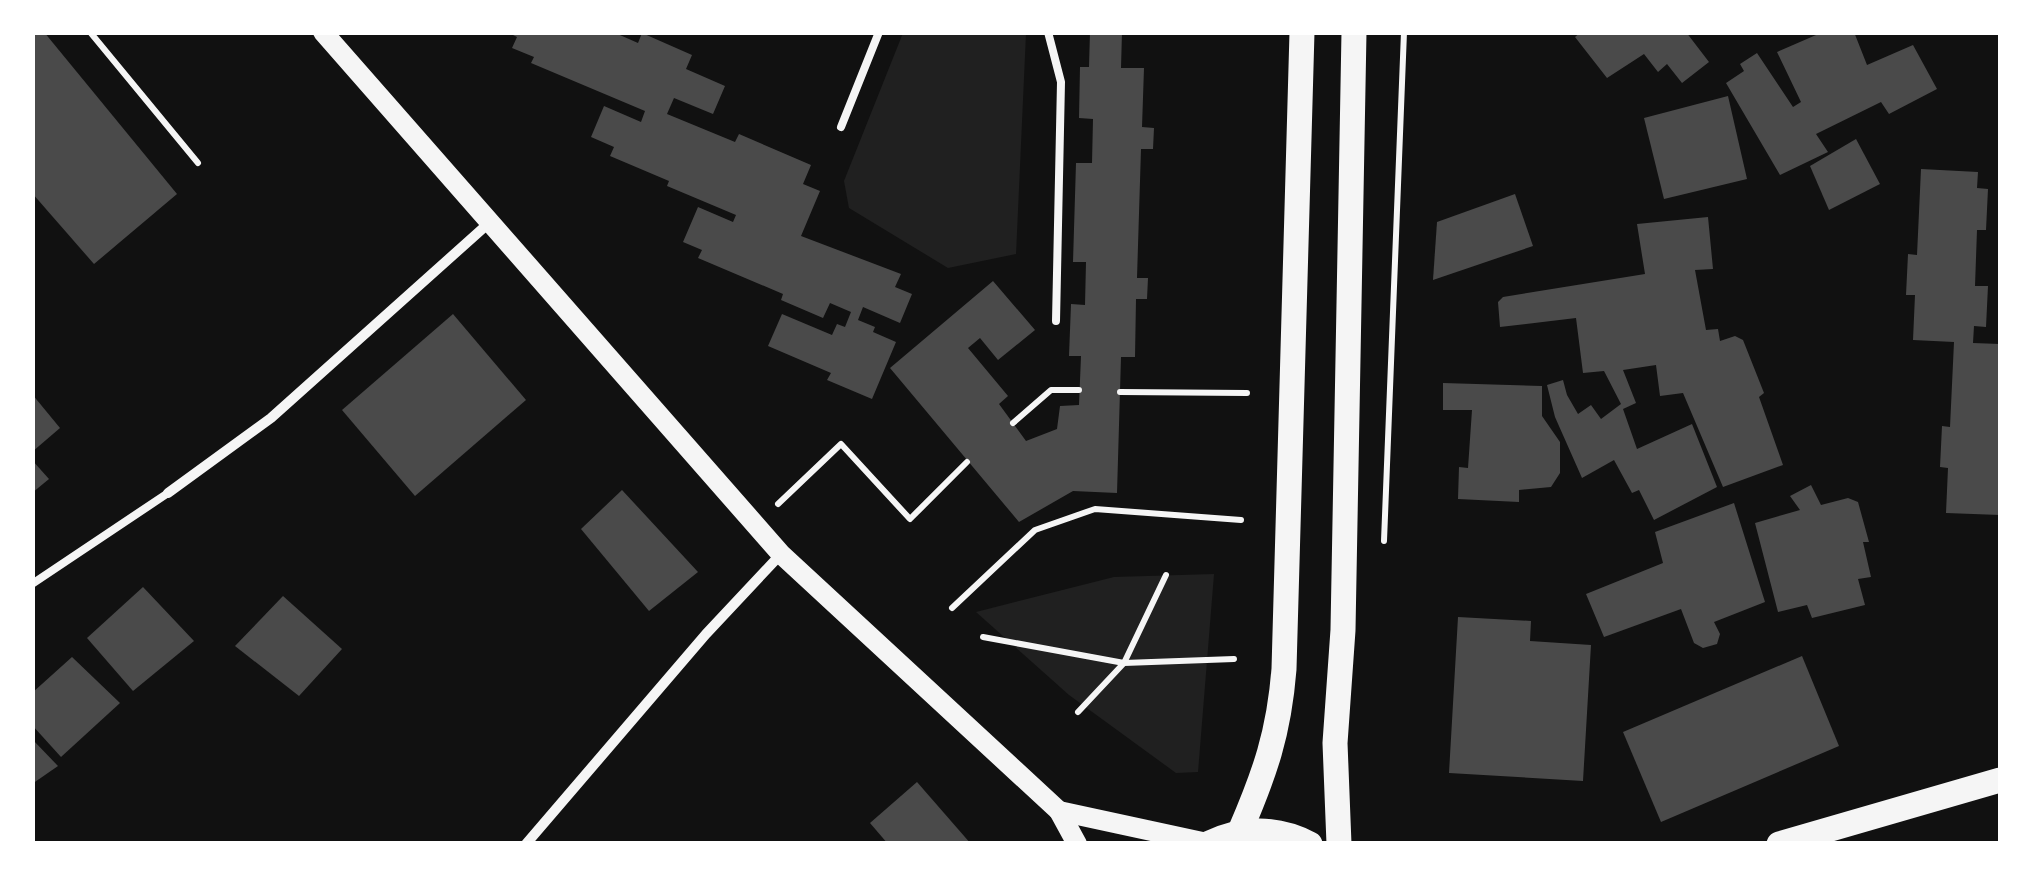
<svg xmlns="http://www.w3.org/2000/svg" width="2033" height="876" font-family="'Titillium Web',sans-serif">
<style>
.green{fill:#202020}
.building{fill:#4a4a4a}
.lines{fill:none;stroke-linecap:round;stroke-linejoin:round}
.path{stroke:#f5f5f5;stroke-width:6}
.service{stroke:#f5f5f5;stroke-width:8}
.minor{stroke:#f5f5f5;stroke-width:10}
.secondary{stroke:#f5f5f5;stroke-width:20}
.primary{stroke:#f5f5f5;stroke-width:25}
</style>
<rect width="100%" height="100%" fill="#111"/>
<!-- green -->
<g class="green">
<path d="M903,33h123l-10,221 -68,14 -99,-60 -5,-27z"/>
<path d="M1214,574l-16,198 -22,1 -107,-78 -93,-83 138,-35z"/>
</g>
<!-- building -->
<g class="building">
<path d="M32,32h12l133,162 -83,70 -62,-71z"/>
<path d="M507,32h106l25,11 4,-10 50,22 -6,14 39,17 -12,28 -39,-16 -7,16 68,28 4,-8 72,31 -8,19 17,7 -19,45 100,38 -6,13 17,7 -12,29 -37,-16 -5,13 17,7 -2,5 23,10 -24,57 -45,-19 4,-7 -63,-27 14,-32 50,21 5,-11 8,3 6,-15 -21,-9 -7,15 -42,-18 2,-6 -85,-36 4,-8 -19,-8 15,-35 35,15 3,-7 -69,-29 2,-5 -59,-25 4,-9 -23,-10 13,-31 37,16 4,-11 -114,-48 3,-6 -22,-9 5,-11z"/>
<path d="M1090,32h32l-1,36h23l-2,59 12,1 -1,21h-12l-4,129h11l-1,21h-11l-1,58h-14l-4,136 -44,-2 -54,31 -129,-154 103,-87 42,49 -37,30 -18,-22 -12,10 40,48 -9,8 27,37 31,-12 3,-23 19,-1 2,-49h-12l2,-52 14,1 1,-43h-13l3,-99h16l1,-44 -14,-1 1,-51h9z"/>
<path d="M1581,32h105l23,30 -27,21 -15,-19 -9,8 -14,-18 -37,24 -32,-41z"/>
<path d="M1823,32h31l13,33 46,-20 24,44 -48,25 -8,-12 -65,32 12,18 -48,23 -54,-92 18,-12 -4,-7 17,-11 36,54 8,-5 -24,-50z"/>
<path d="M1728,96l19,83 -83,20 -20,-81z"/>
<path d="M1856,139l24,45 -51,26 -19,-44z"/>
<path d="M1921,169l57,3 -1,16 11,1 -2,41h-9l-2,56h13l-2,41 -12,-1 -1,17 27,1v171l-54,-2 2,-45 -8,-1 2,-41 8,1 4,-85 -41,-2 2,-45h-9l2,-41 9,1z"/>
<path d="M1515,194l18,52 -100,34 4,-58z"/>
<path d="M1708,217l5,52 -18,1 11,60 12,-1 2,12 15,-5 8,4 21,53 -5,4 24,68 -60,22 -40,-94 -23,3 -4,-31 -33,5 13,33 -13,6 14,40 55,-25 25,63 -63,33 -15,-30 -7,3 -18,-33 -32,18 -27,-61 -8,-32 16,-5 4,15 11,19 13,-9 10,14 20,-15 -17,-33 -21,2 -7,-55 -76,9 -2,-25 5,-5 142,-23 -8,-50z"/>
<path d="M453,314l73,86 -111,96 -73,-86z"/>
<path d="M1443,383l99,3v30l18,26v31l-9,14 -32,3v12l-61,-3 1,-32 9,1 4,-58h-29z"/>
<path d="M32,394l28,34 -28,24z"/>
<path d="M32,460l17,19 -17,14z"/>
<path d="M1811,485l10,20 27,-7 10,4 11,40h-6l8,35 -13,2 7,26 -53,13 -5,-13 -29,7 -23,-89 45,-13 -10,-14z"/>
<path d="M622,490l76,82 -49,39 -68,-82z"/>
<path d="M1734,503l31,99 -51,20 6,12 -3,10 -14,4 -9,-5 -13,-34 -77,28 -18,-43 77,-31 -8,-31z"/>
<path d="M143,587l51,54 -61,50 -46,-53z"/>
<path d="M283,596l59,53 -43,47 -64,-50z"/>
<path d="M1458,617l73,4 -1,20 61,4 -8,136 -134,-8z"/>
<path d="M1802,656l37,90 -178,76 -38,-90z"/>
<path d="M72,657l48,46 -59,54 -29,-32v-32z"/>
<path d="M32,739l26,27 -26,18z"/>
<path d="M917,782l54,62h-83l-18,-21z"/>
</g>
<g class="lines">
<!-- path -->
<g class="path">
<path d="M90,32l108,131"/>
<path d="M1120,392l127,1"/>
<path d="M1013,423l38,-33h28"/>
<path d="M778,504l63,-60 69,75 57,-57"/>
<path d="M1384,541l20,-509"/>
<path d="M952,608l83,-78 60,-21 146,11"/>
<path d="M983,637l141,26 110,-4"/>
<path d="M1078,712l46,-49 42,-88"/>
</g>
<!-- service -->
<g class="service">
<path d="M1048,32l13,50 -5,239"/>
<path d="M841,127l38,-95"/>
<path d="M32,584l136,-91"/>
</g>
<!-- minor -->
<g class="minor">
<path d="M168,493l103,-75 219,-196"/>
<path d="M526,844l180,-210 75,-80"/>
</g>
<!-- secondary -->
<g class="secondary">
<path d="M323,32l458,522 278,257 18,33"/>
<path d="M1059,811l148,32"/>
</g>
<!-- primary -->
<g class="primary">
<path d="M1240,831c25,-58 39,-98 44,-162l18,-637"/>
<path d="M1207,844c35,-17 68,-18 103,0"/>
<path d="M1339,844l-4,-101 8,-113 11,-598"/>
<path d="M1779,844l221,-64"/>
</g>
</g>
<!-- border -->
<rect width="2033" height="876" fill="none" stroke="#ffffff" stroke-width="70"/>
</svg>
